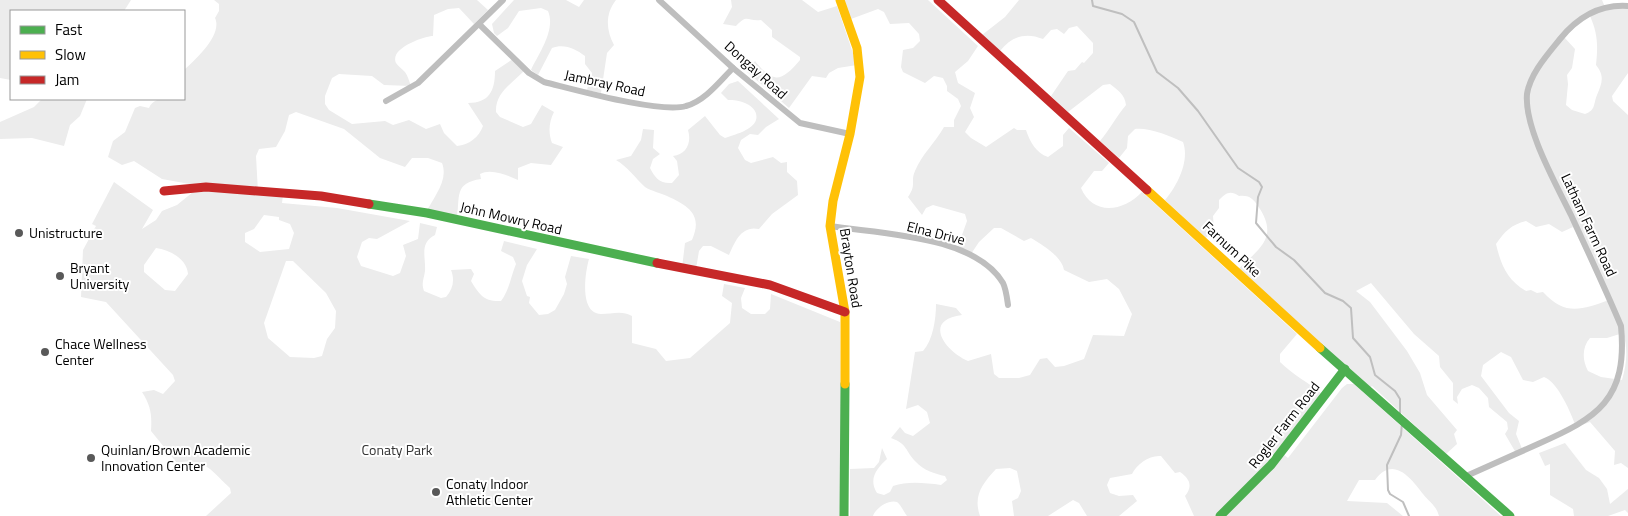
<svg xmlns="http://www.w3.org/2000/svg" width="1628" height="516" font-family="'Titillium Web',sans-serif">
<style>
.green{fill:#ececec;fill-rule:evenodd}
.lines{fill:none;stroke-linecap:round;stroke-linejoin:round}
.stream{stroke:#bfbfbf;stroke-width:2}
.street{stroke:#bebebe;stroke-width:6}
.fast{stroke:#4caf50;stroke-width:9}
.slow{stroke:#ffc107;stroke-width:9}
.jam{stroke:#c62828;stroke-width:9}
.poi-dot{fill:#595959;stroke:#fff;stroke-width:2}
.labels{text-anchor:middle;stroke-width:4;stroke-linejoin:round;paint-order:stroke}
.street-label{font-size:14px;fill:#000;stroke:#fff}
.poi-label{font-size:14px;fill:#000;stroke:#fff;text-anchor:start}
.park-label{font-size:14px;fill:#333;stroke:#fff}
</style>
<rect width="100%" height="100%" fill="#fff"/>
<!-- green -->
<g class="green">
<path d="M0,0h131l-7,11h-113v69l-11,-2z"/>
<path d="M214,0h263l11,10 -14,14 -15,-16 -11,1 -14,6 -1,21c-8,0 -44,12 -37,27 2,3 6,6 9,9 3,4 4,9 6,14l-27,-1 -12,-9 -33,-2 -7,4 -7,18v8l4,6 23,14 33,-3 8,4 16,-5 17,9 14,-5 4,9 13,13c12,-1 22,-9 26,-20l-15,-23c21,0 27,-12 27,-32l18,-12 12,11c-12,13 -30,22 -29,42l4,5 23,10 8,-3 11,-19 12,7c-5,10 -6,20 -2,31l11,4 -12,18 -20,-2 -13,5v12c-11,-5 -27,-12 -38,-6l1,5c-27,4 -21,17 -24,40l-31,-6c7,-16 23,-32 16,-50l-14,-5h-16l-7,9 -25,-9 -36,-29 -48,-17 -7,3 -4,16 -9,16 -17,2 -3,7 2,36 25,3 -1,8 55,5 73,13 -33,18 -8,-1 -7,4 -5,15 4,9 32,10 7,-3 6,-17 -3,-11 15,-6 2,-16 17,4 -2,8c-16,8 -9,22 -10,36 -1,8 -4,12 -1,20l17,7 5,-1c7,-8 9,-17 5,-27l20,-1 3,5 -3,7c8,13 13,21 30,20 8,-10 10,-25 15,-37l-3,-7 -12,-6 3,-10 33,8 -10,16 -5,16 5,15 3,1 -1,6 10,12 9,-1 7,-4 9,-16 3,-10 -2,-7 6,-21 18,3c-4,14 -10,54 12,55 11,0 21,-4 31,2v27l24,6 10,12 24,-3 40,-35 2,-20 -10,-7 2,-12 21,4 -4,10 1,10 9,6h14l5,-5 1,-15 69,28 2,194h-636l25,-23 -1,-5c-19,-17 -25,-31 -53,-25l-26,-32c1,-16 0,-25 -9,-39l12,-2 9,4 12,-13 -2,-6 -67,-73 -25,-5 2,-47 13,-24 -4,-2 22,-42 39,28 -11,19 14,-9 6,-9 15,-6 16,-13 2,-7 -33,-6 -28,-18 -12,4 -14,-8 5,-16 12,-9 10,-24 5,-2 9,2c5,-13 23,-9 35,-9v-29c11,-10 39,-35 31,-52l4,-7v-7zM264,215l15,2v3l11,4 4,9 -5,16 -29,3 -15,-10v-9l9,-4zM156,248c14,2 31,11 32,26l-13,17 -10,-1 -21,-18v-7zM286,261h7l33,32 10,18 -1,17 -8,11 -5,17 -8,2 -24,-1 -22,-19 -4,-15z"/>
<path d="M514,0h52l13,7 5,-7h32c-11,14 -10,30 -2,45l-7,8 -6,40 -14,-3 5,-17 -7,-9v-8c-9,-7 -21,-13 -33,-8l-14,27 -7,-5c8,-17 25,-40 17,-59l-7,-3 -22,3 -11,17 -11,8 -3,-3 -2,-9z"/>
<path d="M731,0h71l16,12 19,-6 20,59 -19,3 -9,5 -3,5 -14,-2 -23,32 -42,-36 8,-11c19,24 27,20 45,-1v-3l-28,-20v-7l-11,-10c-14,2 -13,-7 -25,6l-13,-2 9,-17z"/>
<path d="M844,0h84l50,46 -10,15 -13,11 3,11 17,10 -5,15 4,9 -9,15 6,6 15,9 28,-19 3,2h9c4,12 10,23 22,27l15,-11v-11l6,-7 40,35 -7,8h-8l-13,17c12,28 42,24 61,4l155,142 -17,20v8c13,13 28,20 42,32l-67,85 -39,37h-22l-9,-20c8,-10 5,-17 -5,-24l-5,1 -14,-17c-12,-1 -24,8 -29,18l-22,4 -3,7 3,8 9,3 14,-1 4,6 -18,15h-32l-8,-13 -6,-3 -25,16h-34l-2,-15 6,-3 3,-7 -4,-20 -7,-3 -14,1c-14,15 -23,27 -16,47h-73c-3,-4 -6,-11 -10,-14 -9,-3 -22,7 -24,14h-23v-47l24,-1 5,-6 3,-14 5,11c-10,9 -19,20 -10,34l7,2 6,-3 3,-6c15,-5 32,-3 48,-1l6,-5 -2,-4c-10,-2 -22,-6 -29,-14 -11,-11 -8,-18 -25,-24l9,-11 5,6 8,3 17,-13 -3,-11 -9,-7 -12,4 9,-57 8,-1c10,-11 13,-32 13,-47l20,4 6,7c-40,5 -17,36 6,46l23,-7 3,20 5,4h20l11,-3 10,-16 7,-1 8,9 9,-1 20,-7 9,-24 31,1 8,-22 -13,-25 -12,-10 -18,3 -25,-12c-2,-13 -21,-25 -33,-32l-7,3 -23,-13h-7l-15,14 -8,12 -14,-5 10,-28 -2,-7 -32,-9 -7,3 -4,7 -14,-18c9,-13 2,-15 7,-26 7,-17 20,-28 29,-44h10v-7l7,-14 -3,-7 -11,-8v-5l-4,-8 -9,-2 -9,7 -22,-11 -2,-5 2,-17 10,-2 7,-7 -1,-7 -10,-11 -19,1 -6,-12 -6,-3 -27,10z"/>
<path d="M1019,0h583l3,7h23v66l-16,23 1,5 15,14v353l-7,-5 -7,2 1,-14 -25,-29 -14,5c-5,-14 -18,-45 -32,-50l-11,5 -10,-2 -12,-23 -10,-5 -18,13 -2,11 28,37 10,8 -3,13 7,17 -7,2 -11,-19 3,-5 -1,-7 -18,-15 -1,-9 -9,-10 -7,-3 -10,4 -5,8 1,7 -5,-4v-17l-13,-16 -1,-11 -25,-22 -43,-51 -15,8 14,11 37,49 13,22 7,22 30,35 -3,4 3,10 -11,10 -74,-68 -4,3 -132,-118c23,-22 44,-33 22,-65 -5,-8 -10,-11 -19,-10 -9,-6 -13,-3 -20,4v8l-6,8 1,13 -8,9 -41,-38c12,-14 25,-39 18,-58 -12,-6 -36,-15 -48,-13l-7,7 -1,12 -8,10 -19,-17c10,-12 16,-24 26,-36 -1,-10 -8,-15 -16,-21l-7,1 -35,27 -17,-16 17,-25 7,-1 7,-8 2,1 9,-10v-10l-16,-17 -8,2 -5,6 -7,-5 -6,1 -8,9c-17,-7 -31,-3 -43,12l-18,-16 23,-18zM1588,16h2c8,18 8,30 6,49 9,11 6,18 1,30 -4,10 -1,15 -12,19l-13,-4 -6,-5 2,-21 -1,-9 5,-7 3,-19 -11,-12zM1526,221l10,6 13,-3 13,8 11,-5 36,73c-28,10 -44,16 -66,-8l-6,1 -6,-3 -5,1c-19,-11 -25,-26 -30,-47 9,-13 15,-19 30,-23zM1623,333c5,15 4,31 -1,47l-21,-3 -13,-6c-6,-11 -6,-24 2,-33h17z"/>
<path d="M738,81l41,38 -13,8 -8,8 -8,-1 -9,6 -3,8 7,12 6,3 22,-6 8,6 6,-1v10l10,9 1,14 -26,19 -13,15c-17,-4 -24,12 -30,26l-18,-9h-8l-4,5 -3,18 -14,-1 3,-25 7,-3c11,-25 -3,-34 -25,-44 -6,-3 -16,-5 -22,-9 -10,-9 -17,-20 -29,-27l15,-4 10,-16 2,-11 11,1 -1,18 7,6 -7,5 -3,9c5,10 10,16 22,15l7,-8 -2,-14 -4,-5c13,-1 19,-13 15,-26l17,-14 15,19 5,3c9,-3 28,-8 31,-18 4,-15 -18,-21 -28,-20l-7,-7 8,-9z"/>
<path d="M42,99h45l-7,17 -10,9 -6,21 -32,-8 -32,1v-17l34,-15z"/>
<path d="M1347,384h7l147,132h-62c-3,-11 -9,-13 -16,-22 -12,-16 -30,-39 -48,-14h-16l-12,21 40,2 16,13h-183l63,-62 5,4 54,-70z"/>
<path d="M1565,443l21,27 13,8 8,11 3,15 18,-15v24l-3,-3 -17,6h-34l-1,-7 -23,-14v-31l-5,2 -6,-13z"/>
</g>
<g class="lines">
<!-- stream -->
<g class="stream">
<path d="M1092,0l1,6 29,8 12,8 23,50 21,16 20,23 40,57 21,14 3,5 -4,10 -2,26 20,24 18,13 31,33 18,8 8,7 2,30 17,19 5,18 20,16 5,8v15"/>
<path d="M1402,423l-1,12 -14,30 1,25 2,4 13,8 6,14"/>
</g>
<!-- street -->
<g class="street">
<path d="M659,0l74,68 67,55 50,11"/>
<path d="M479,24l50,49 15,9c29,7 117,32 142,24 19,-5 34,-25 47,-38"/>
<path d="M386,101l32,-18 85,-83"/>
<path d="M830,226c51,8 144,9 173,57 3,6 4,15 5,22"/>
<path d="M1464,477c25,-11 49,-22 74,-33 59,-26 90,-44 83,-118 -16,-38 -33,-74 -50,-111 -15,-31 -47,-87 -44,-121 3,-20 20,-39 33,-55 17,-21 39,-35 68,-33"/>
</g>
<!-- fast -->
<g class="fast">
<path d="M369,204l58,9 230,50"/>
<path d="M1320,348l190,168"/>
<path d="M844,516l1,-132"/>
<path d="M1220,516l51,-51 74,-96"/>
</g>
<!-- slow -->
<g class="slow">
<path d="M840,0l17,48 3,29 -10,57 -17,67 -3,25 15,86v72"/>
<path d="M1147,190l173,158"/>
</g>
<!-- jam -->
<g class="jam">
<path d="M938,0l209,190"/>
<path d="M164,191l42,-4 115,9 48,8"/>
<path d="M657,263l113,22 75,27"/>
</g>
</g>
<!-- markers -->
<g class="poi-dot">
<circle cx="19" cy="233" r="5"/>
<circle cx="60" cy="276" r="5"/>
<circle cx="45" cy="352" r="5"/>
<circle cx="91" cy="458" r="5"/>
<circle cx="436" cy="492" r="5"/>
</g>
<g class="labels">
<!-- street labels -->
<g class="street-label">
<text transform="translate(756 70) rotate(42)" y="5">Dongay Road</text>
<text transform="translate(605 83) rotate(12)" y="5">Jambray Road</text>
<text transform="translate(511 218) rotate(13)" y="5">John Mowry Road</text>
<text transform="translate(1589 225) rotate(65)" y="5">Latham Farm Road</text>
<text transform="translate(936 233) rotate(14)" y="5">Elna Drive</text>
<text transform="translate(1232 249) rotate(43)" y="5">Farnum Pike</text>
<text transform="translate(851 268) rotate(81)" y="5">Brayton Road</text>
<text transform="translate(1284 425) rotate(-52)" y="5">Rogler Farm Road</text>
</g>
<!-- poi labels -->
<g class="poi-label">
<text x="29" y="238">Unistructure</text>
<text x="70" y="273">Bryant<tspan x="70" dy="16">University</tspan></text>
<text x="55" y="349">Chace Wellness<tspan x="55" dy="16">Center</tspan></text>
<text x="101" y="455">Quinlan/Brown Academic<tspan x="101" dy="16">Innovation Center</tspan></text>
<text x="446" y="489">Conaty Indoor<tspan x="446" dy="16">Athletic Center</tspan></text>
</g>
<!-- park labels -->
<g class="park-label">
<text x="397" y="455">Conaty Park</text>
</g>
</g>
<!-- legend -->
<rect x="10" y="10" width="175" height="90" fill="#ffffff" stroke="#999999"/>
<rect x="20" y="26" width="25" height="8" fill="#4caf50" stroke="#999999"/>
<text x="55" y="35" font-size="15" fill="#000000">Fast</text>
<rect x="20" y="51" width="25" height="8" fill="#ffc107" stroke="#999999"/>
<text x="55" y="60" font-size="15" fill="#000000">Slow</text>
<rect x="20" y="76" width="25" height="8" fill="#c62828" stroke="#999999"/>
<text x="55" y="85" font-size="15" fill="#000000">Jam</text>
</svg>
